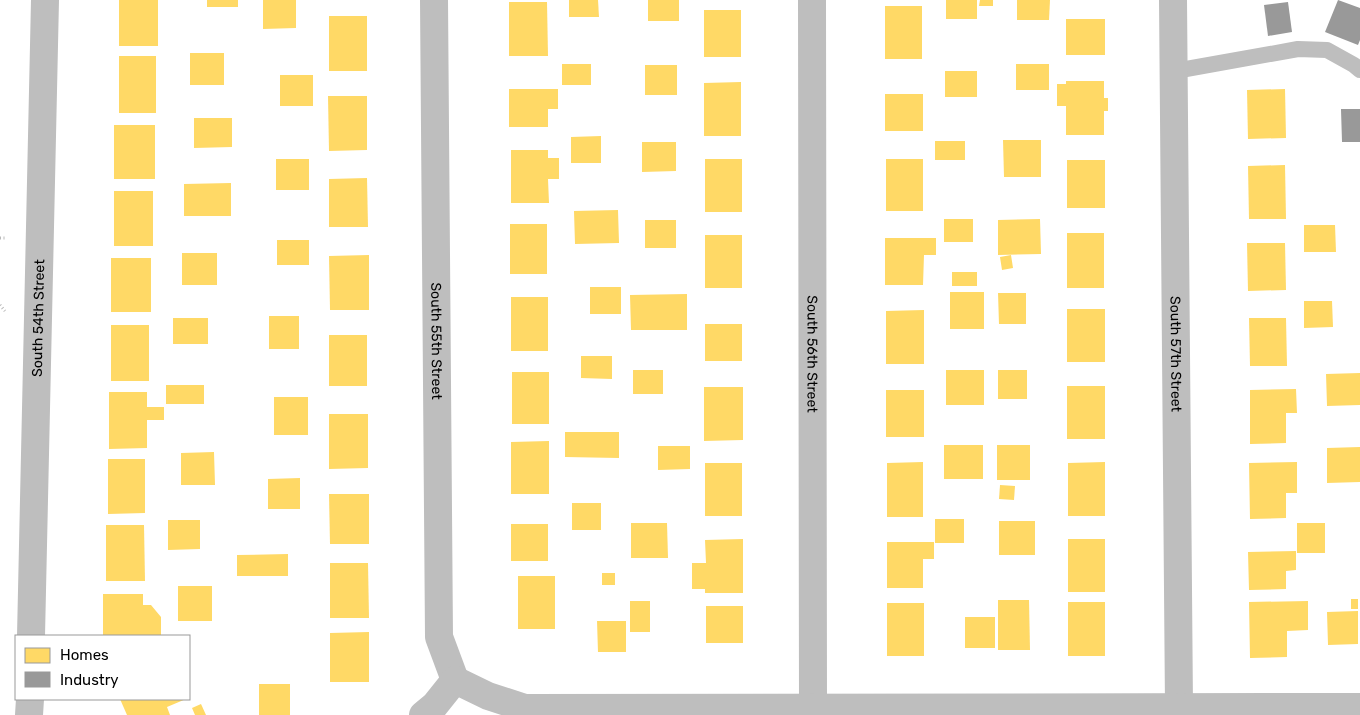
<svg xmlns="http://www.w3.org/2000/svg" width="1360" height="715" font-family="Rubik,sans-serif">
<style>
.homes{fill:#ffd966}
.industry{fill:#999}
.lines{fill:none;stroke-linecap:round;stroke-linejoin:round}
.path{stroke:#b9b9b9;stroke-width:3;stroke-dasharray:1 2.5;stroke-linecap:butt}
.lane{stroke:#bebebe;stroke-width:16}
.street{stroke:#bebebe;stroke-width:28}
.labels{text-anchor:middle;stroke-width:5;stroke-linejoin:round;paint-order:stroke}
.street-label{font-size:14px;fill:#000;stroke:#fff}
</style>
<rect width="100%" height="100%" fill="#fff"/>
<!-- homes -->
<g class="homes">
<rect x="119" y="0" width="39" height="46"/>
<rect x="207" y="0" width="31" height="7"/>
<path d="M263,0h33v28l-33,1z"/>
<path d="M569,0h29l1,17h-30z"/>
<rect x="648" y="0" width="31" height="21"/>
<rect x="946" y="0" width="31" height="19"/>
<path d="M980,0h13v6h-14z"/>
<path d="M1017,0h33l-1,20h-32z"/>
<path d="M509,2h38l1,54h-39z"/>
<rect x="885" y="6" width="37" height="53"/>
<rect x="704" y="10" width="37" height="47"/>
<rect x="329" y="16" width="38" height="55"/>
<rect x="1066" y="19" width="39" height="36"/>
<rect x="190" y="53" width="34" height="32"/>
<rect x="119" y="56" width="37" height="57"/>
<rect x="562" y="64" width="29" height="21"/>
<rect x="1016" y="64" width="33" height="26"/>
<rect x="645" y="65" width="32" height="30"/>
<rect x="945" y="71" width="32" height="26"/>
<rect x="280" y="75" width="33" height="31"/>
<path d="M1066,81h38v17h4v13h-4v24h-38v-29h-9v-22h9z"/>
<path d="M741,82v54h-37v-53z"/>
<path d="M509,89h49v20h-10v18h-39z"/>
<path d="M1285,89l1,49 -38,1 -1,-49z"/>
<rect x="885" y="94" width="38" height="37"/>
<path d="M328,96h39v54l-38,1z"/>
<path d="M194,118h38v29l-38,1z"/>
<rect x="114" y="125" width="41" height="54"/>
<path d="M601,136v27h-30v-26z"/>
<path d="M1003,140h38v37h-37z"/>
<rect x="935" y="141" width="30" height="19"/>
<path d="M642,142h34v29l-34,1z"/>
<path d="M511,150h37v8h11v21h-11l1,24h-38z"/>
<rect x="276" y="159" width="33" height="31"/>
<rect x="705" y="159" width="37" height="53"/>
<rect x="886" y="159" width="37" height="52"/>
<rect x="1067" y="160" width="38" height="48"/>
<path d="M1285,165l1,54h-37l-1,-53z"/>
<path d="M367,178l1,49h-39v-48z"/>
<path d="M231,183v33h-47v-32z"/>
<rect x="114" y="191" width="39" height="55"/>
<path d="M618,210l1,33 -44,1 -1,-33z"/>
<rect x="944" y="219" width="29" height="23"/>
<path d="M1040,219l1,35 -43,1v-35z"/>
<rect x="645" y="220" width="31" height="28"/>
<rect x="510" y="224" width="37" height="50"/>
<path d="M1304,225h31l1,27h-32z"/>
<rect x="1067" y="233" width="37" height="55"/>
<rect x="705" y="235" width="37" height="53"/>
<path d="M885,238h51v17h-12l-1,30h-38z"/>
<rect x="277" y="240" width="32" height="25"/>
<path d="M1247,243h38l1,47 -38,1z"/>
<rect x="182" y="253" width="35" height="32"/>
<path d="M369,255v55h-39l-1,-54z"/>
<path d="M1011,255l2,13 -11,2 -2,-13z"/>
<rect x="111" y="258" width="40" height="54"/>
<rect x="952" y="272" width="25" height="14"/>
<rect x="590" y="287" width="31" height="27"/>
<rect x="950" y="292" width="34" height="37"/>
<path d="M998,293h28v31h-27z"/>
<path d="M687,294v36h-56l-1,-35z"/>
<rect x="511" y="297" width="37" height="54"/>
<path d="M1304,301h28l1,26 -29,1z"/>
<rect x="1067" y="309" width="38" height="53"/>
<path d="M924,310v54h-38v-53z"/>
<rect x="269" y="316" width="30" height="33"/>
<rect x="173" y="318" width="35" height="26"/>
<path d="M1249,318h37l1,48h-37z"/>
<rect x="705" y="324" width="37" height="37"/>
<rect x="111" y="325" width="38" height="56"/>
<rect x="329" y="335" width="38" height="51"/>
<path d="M581,356h31v23l-31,-1z"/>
<rect x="633" y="370" width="30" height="24"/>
<rect x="946" y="370" width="38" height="35"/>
<rect x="998" y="370" width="29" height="29"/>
<rect x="512" y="372" width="37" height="52"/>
<path d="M1360,373v32l-33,1 -1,-32z"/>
<rect x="166" y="385" width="38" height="19"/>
<rect x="1067" y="386" width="38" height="53"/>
<path d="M704,387h39v53l-39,1z"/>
<path d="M1296,389l1,24h-11v30l-36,1v-54z"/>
<rect x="886" y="390" width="38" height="47"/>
<path d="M109,392h38v15h17v13h-17v28l-38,1z"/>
<rect x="274" y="397" width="34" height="38"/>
<path d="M329,414h39v54l-39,1z"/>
<path d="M565,432h54v26l-54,-1z"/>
<path d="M549,441v53h-38v-52z"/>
<rect x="944" y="445" width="39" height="34"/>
<rect x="997" y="445" width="33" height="35"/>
<path d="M658,446h32v23l-32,1z"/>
<path d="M1360,447v35l-33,1v-35z"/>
<path d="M214,452l1,33h-34v-32z"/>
<path d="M108,459h37v54l-37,1z"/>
<path d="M923,462v55h-36v-54z"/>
<path d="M1105,462v54h-37v-53z"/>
<path d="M1297,462v31h-11v25l-36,1 -1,-56z"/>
<rect x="705" y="463" width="37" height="53"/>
<path d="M300,478v31h-32v-30z"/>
<path d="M1000,485l15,1 -1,14 -15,-1z"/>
<path d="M329,494h40v50h-39z"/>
<rect x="572" y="503" width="29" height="27"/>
<rect x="935" y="519" width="29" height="24"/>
<path d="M168,520h32v29l-32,1z"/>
<rect x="999" y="521" width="36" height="34"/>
<path d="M631,523h36l1,35h-37z"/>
<rect x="1297" y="523" width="28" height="30"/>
<rect x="511" y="524" width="37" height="37"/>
<path d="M106,525h38l1,56h-39z"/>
<path d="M743,539v54h-38v-4h-13v-26h14l-1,-23z"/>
<rect x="1068" y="539" width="37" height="53"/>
<path d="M887,542h47v17h-11v29h-36z"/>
<path d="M1296,551v19l-10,1v18l-37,1 -1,-38z"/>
<path d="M288,554v22h-51v-21z"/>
<path d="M330,563h38l1,55h-39z"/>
<rect x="602" y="573" width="13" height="12"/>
<rect x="518" y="576" width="37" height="53"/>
<rect x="178" y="586" width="34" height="35"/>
<path d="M103,594h40v11h8l10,12v19h-58z"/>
<rect x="1351" y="599" width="7" height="10"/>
<path d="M998,600h31l1,50h-32z"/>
<rect x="630" y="601" width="20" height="31"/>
<path d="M1308,601v29l-21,1v26l-37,1 -1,-56z"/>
<rect x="1068" y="602" width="37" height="54"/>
<rect x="887" y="603" width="37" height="53"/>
<rect x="706" y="606" width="37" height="37"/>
<path d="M1358,611v33l-30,1 -1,-33z"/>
<rect x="965" y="617" width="30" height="31"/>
<path d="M597,621h29v31h-28z"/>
<path d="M369,632v50h-39v-49z"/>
<rect x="259" y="684" width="31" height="31"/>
<path d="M120,699h66l-19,8 3,8h-43z"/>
<path d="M201,704l5,11h-11l-3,-7z"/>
</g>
<!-- industry -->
<g class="industry">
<path d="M1338,0l22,8v32l-2,5 -33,-13z"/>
<path d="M1288,2l4,30 -24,4 -4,-31z"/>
<path d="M1341,109h19v33h-18z"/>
</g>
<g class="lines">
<!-- path -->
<g class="path">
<path d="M0,238h7"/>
<path d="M0,305l5,6"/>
</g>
<!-- lane -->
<path class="lane" d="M1175,71l123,-22 29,1 27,15 6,5"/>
<!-- street -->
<g class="street">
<path id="s1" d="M434,0l5,637 16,43"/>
<path id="s2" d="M812,0l1,707"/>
<path id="s3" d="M1173,0l6,707"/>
<path id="s4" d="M31,636l14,-636"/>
<path d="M29,715l1,-16"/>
<path d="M423,715l12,-10 20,-25 33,16 37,12 835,-1"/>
</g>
</g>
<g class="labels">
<!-- street labels -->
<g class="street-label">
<text dy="5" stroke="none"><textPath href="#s4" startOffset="318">South 54th Street</textPath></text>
<text dy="5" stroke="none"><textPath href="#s1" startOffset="341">South 55th Street</textPath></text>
<text dy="5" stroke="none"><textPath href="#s2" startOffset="354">South 56th Street</textPath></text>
<text dy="5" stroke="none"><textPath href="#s3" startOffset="354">South 57th Street</textPath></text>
</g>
</g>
<!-- legend -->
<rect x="15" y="635" width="175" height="65" fill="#ffffff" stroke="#999999"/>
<rect x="25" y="648" width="25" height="15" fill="#ffd966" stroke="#999999"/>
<text x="60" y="660" font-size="15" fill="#000000">Homes</text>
<rect x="25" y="672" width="25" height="15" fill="#999999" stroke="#999999"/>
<text x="60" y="685" font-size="15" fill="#000000">Industry</text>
</svg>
